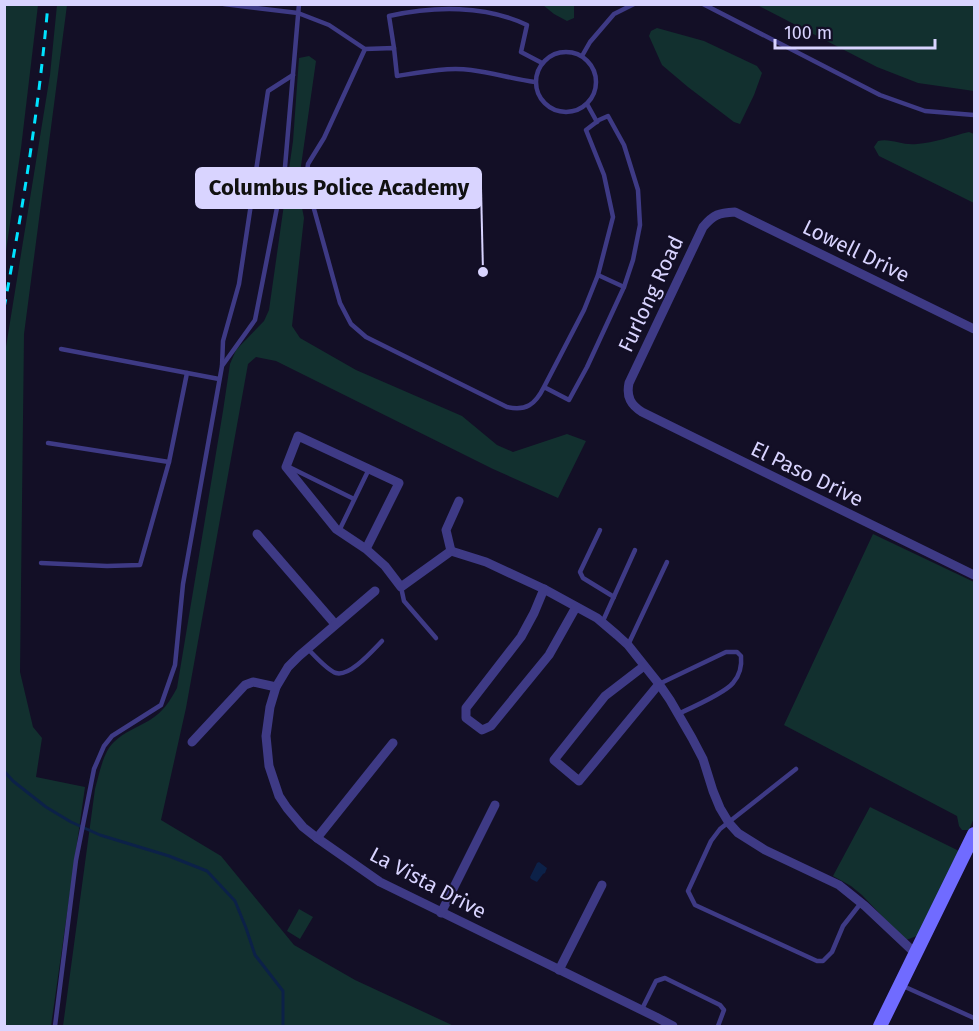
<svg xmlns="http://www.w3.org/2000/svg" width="979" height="1031" font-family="'Fira Sans',sans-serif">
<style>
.green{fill:#12302f}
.water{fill:#0c2148}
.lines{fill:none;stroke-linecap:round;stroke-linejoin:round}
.stream{stroke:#0c2148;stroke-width:3}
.service{stroke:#3e3a85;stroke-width:4.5}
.minor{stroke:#3e3a85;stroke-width:9}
.secondary{stroke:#706bff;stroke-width:14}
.rail{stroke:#00e3ff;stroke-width:3;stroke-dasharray:9 8;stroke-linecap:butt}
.labels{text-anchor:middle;stroke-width:4.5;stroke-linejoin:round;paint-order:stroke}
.street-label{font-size:21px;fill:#d9d4ff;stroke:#130f26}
.leader{fill:none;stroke:#d9d4ff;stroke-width:2}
.callout-dot{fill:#d9d4ff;stroke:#130f26;stroke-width:2}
.callout{fill:#d9d4ff;stroke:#d9d4ff;stroke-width:2}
.callout-label{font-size:22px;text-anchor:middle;font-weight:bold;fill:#111}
</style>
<rect width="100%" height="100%" fill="#130f26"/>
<!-- green -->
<g class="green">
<path d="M5,4l33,1 -17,143 -16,110z"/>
<path d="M57,5h10l-43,329 -4,338 13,55 9,11 -6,39 49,10 -34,239h-46v-673l45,-278z"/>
<path d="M543,5h31v13l-7,3 -13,-7z"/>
<path d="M757,5h217v86l-56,-8 -41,-16z"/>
<path d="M657,28l47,13 53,25 5,7 -8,22 -14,29 -6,-2 -46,-35 -26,-22 -13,-29 2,-5z"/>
<path d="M309,56l7,5 -18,126 6,31 -12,108 8,12 56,32 106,46 35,29 16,7 54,-18 19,7 -28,57 -65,-29 -217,-108 -20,-4 -8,7 -62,344 -25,112 60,36 73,89 61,35 99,46h-391l32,-237c4,-14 8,-37 19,-47 10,-10 24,-15 36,-22 13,-8 20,-19 27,-32l46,-277 7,-47 6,-14 28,-29 5,-11 24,-169 6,-83z"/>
<path d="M969,132l5,2v69l-95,-47 -5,-9 4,-6c13,-3 25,5 39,3 17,-1 35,-8 52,-12z"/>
<path d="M873,534l101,48v236l-5,12h-7l-3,-4 -2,-10 -173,-91z"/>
<path d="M870,807l89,44 -42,85 -11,4 -4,-3 -40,-42 -11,-9 -18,-10z"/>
<path d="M299,909l14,8 -13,22 -13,-8z"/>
</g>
<!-- water -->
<path class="water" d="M539,862l8,6 -2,5 -2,1 -6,8 -6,-3 -1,-2 7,-14z"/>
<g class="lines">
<!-- stream -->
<path class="stream" d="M4,771l9,10 33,26 25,15 29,13 69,21 38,15 28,30 11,27 9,27 28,36v35"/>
<!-- service -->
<g class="service">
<path d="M224,4l74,9 31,12 36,24 29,-1 3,28c25,-4 50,-9 74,-6 22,3 43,9 64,12"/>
<path d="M703,4l177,91 45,16 49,4"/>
<path d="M394,48l-5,-32c45,-10 96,-11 138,9l-6,27 21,11"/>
<path d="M365,49l-41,89 -16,26 -2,16 34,123 11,21 15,13 141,70c19,4 28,-2 37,-20l40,-77 14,-35 15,-58 -9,-42 -18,-45 13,-10 9,-4 16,29 14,45 2,35 -7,35 -9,27 -37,80 -18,33 -25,-13"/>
<circle cx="566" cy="82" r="30"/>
<path d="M582,56l8,-14 24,-28 20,-10"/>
<path d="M587,104l10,18"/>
<path d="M598,275l26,12"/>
<path d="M61,349l158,30"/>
<path d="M222,366l1,-25 16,-57 29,-193 25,-16"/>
<path d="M48,443l121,19"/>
<path d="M289,467l65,32"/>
<path d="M600,530l-20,42 3,6 31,19"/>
<path d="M339,531l30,-62"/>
<path d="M41,563l66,3 33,-1 29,-103 18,-89"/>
<path d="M401,587l3,14 32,37"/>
<path d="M602,623l33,-73"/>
<path d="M628,645l39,-83"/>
<path d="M307,648c7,7 21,23 29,25 14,4 37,-23 46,-32"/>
<path d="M659,684l67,-32h11l4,4c1,10 -1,19 -8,27 -8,10 -42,25 -55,31"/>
<path d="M796,769l-76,60 -9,12 -23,50 7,14 122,56h6l9,-9 11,-26 18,-23"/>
<path d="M903,986l71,32"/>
<path d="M642,1009l14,-28 9,-3 55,27 4,5 -6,16"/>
<path d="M55,1026l21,-166 18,-91 10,-23 8,-10 49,-31 14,-40 8,-81 39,-218 33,-46 30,-153 14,-163"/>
</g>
<!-- minor -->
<g class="minor">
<path d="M974,329l-239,-117c-16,1 -21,2 -32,15l-74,156c-3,14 2,22 13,29l332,163"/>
<path d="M257,534l78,90"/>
<path d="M366,549l33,-66 -101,-47 -12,31 50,62 30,20 19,17 16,21 50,-36"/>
<path d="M451,551l35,11 58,27 53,29 20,17 11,10 31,39 11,16 22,38 11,21 10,32 7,17 9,15 9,10 27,17 74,35 26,21 51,48"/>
<path d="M451,551l-5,-21 13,-29"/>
<path d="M544,589l-10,24 -13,24 -55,71v10l16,12 9,-4 58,-71 27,-48"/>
<path d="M375,591l-76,65 -11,11 -12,20 -6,20 -4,29 3,30 10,30 8,12 16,19 14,11 63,44 276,135 17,9"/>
<path d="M644,666l-39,30 -51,64 25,21 80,-97"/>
<path d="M192,742l53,-57 8,-3 23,5"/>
<path d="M317,838l76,-95"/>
<path d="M441,913l54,-108"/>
<path d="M559,970l43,-85"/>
</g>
<!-- secondary -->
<path class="secondary" d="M880,1026l94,-192"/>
<!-- rail -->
<path class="rail" d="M4,308c19,-101 35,-201 44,-304"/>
</g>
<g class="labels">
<!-- street labels -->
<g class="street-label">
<text transform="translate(856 251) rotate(26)" y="7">Lowell Drive</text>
<text transform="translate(651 294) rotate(-65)" y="7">Furlong Road</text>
<text transform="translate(807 474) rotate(26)" y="7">El Paso Drive</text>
<text transform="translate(428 883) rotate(28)" y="7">La Vista Drive</text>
</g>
</g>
<!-- callouts -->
<path class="leader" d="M483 272L481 188"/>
<circle class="callout-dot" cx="483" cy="272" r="6"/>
<rect class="callout" x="196" y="168" width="285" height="40" rx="6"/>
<g class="callout-label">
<text x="339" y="195">Columbus Police Academy</text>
</g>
<!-- border -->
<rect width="979" height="1031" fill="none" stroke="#d9d4ff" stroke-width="12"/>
<!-- scale -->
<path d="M775 39v9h160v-9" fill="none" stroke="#d9d4ff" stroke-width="3"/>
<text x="784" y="39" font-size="18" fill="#d9d4ff" stroke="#130f26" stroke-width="4.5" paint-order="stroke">100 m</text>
</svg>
